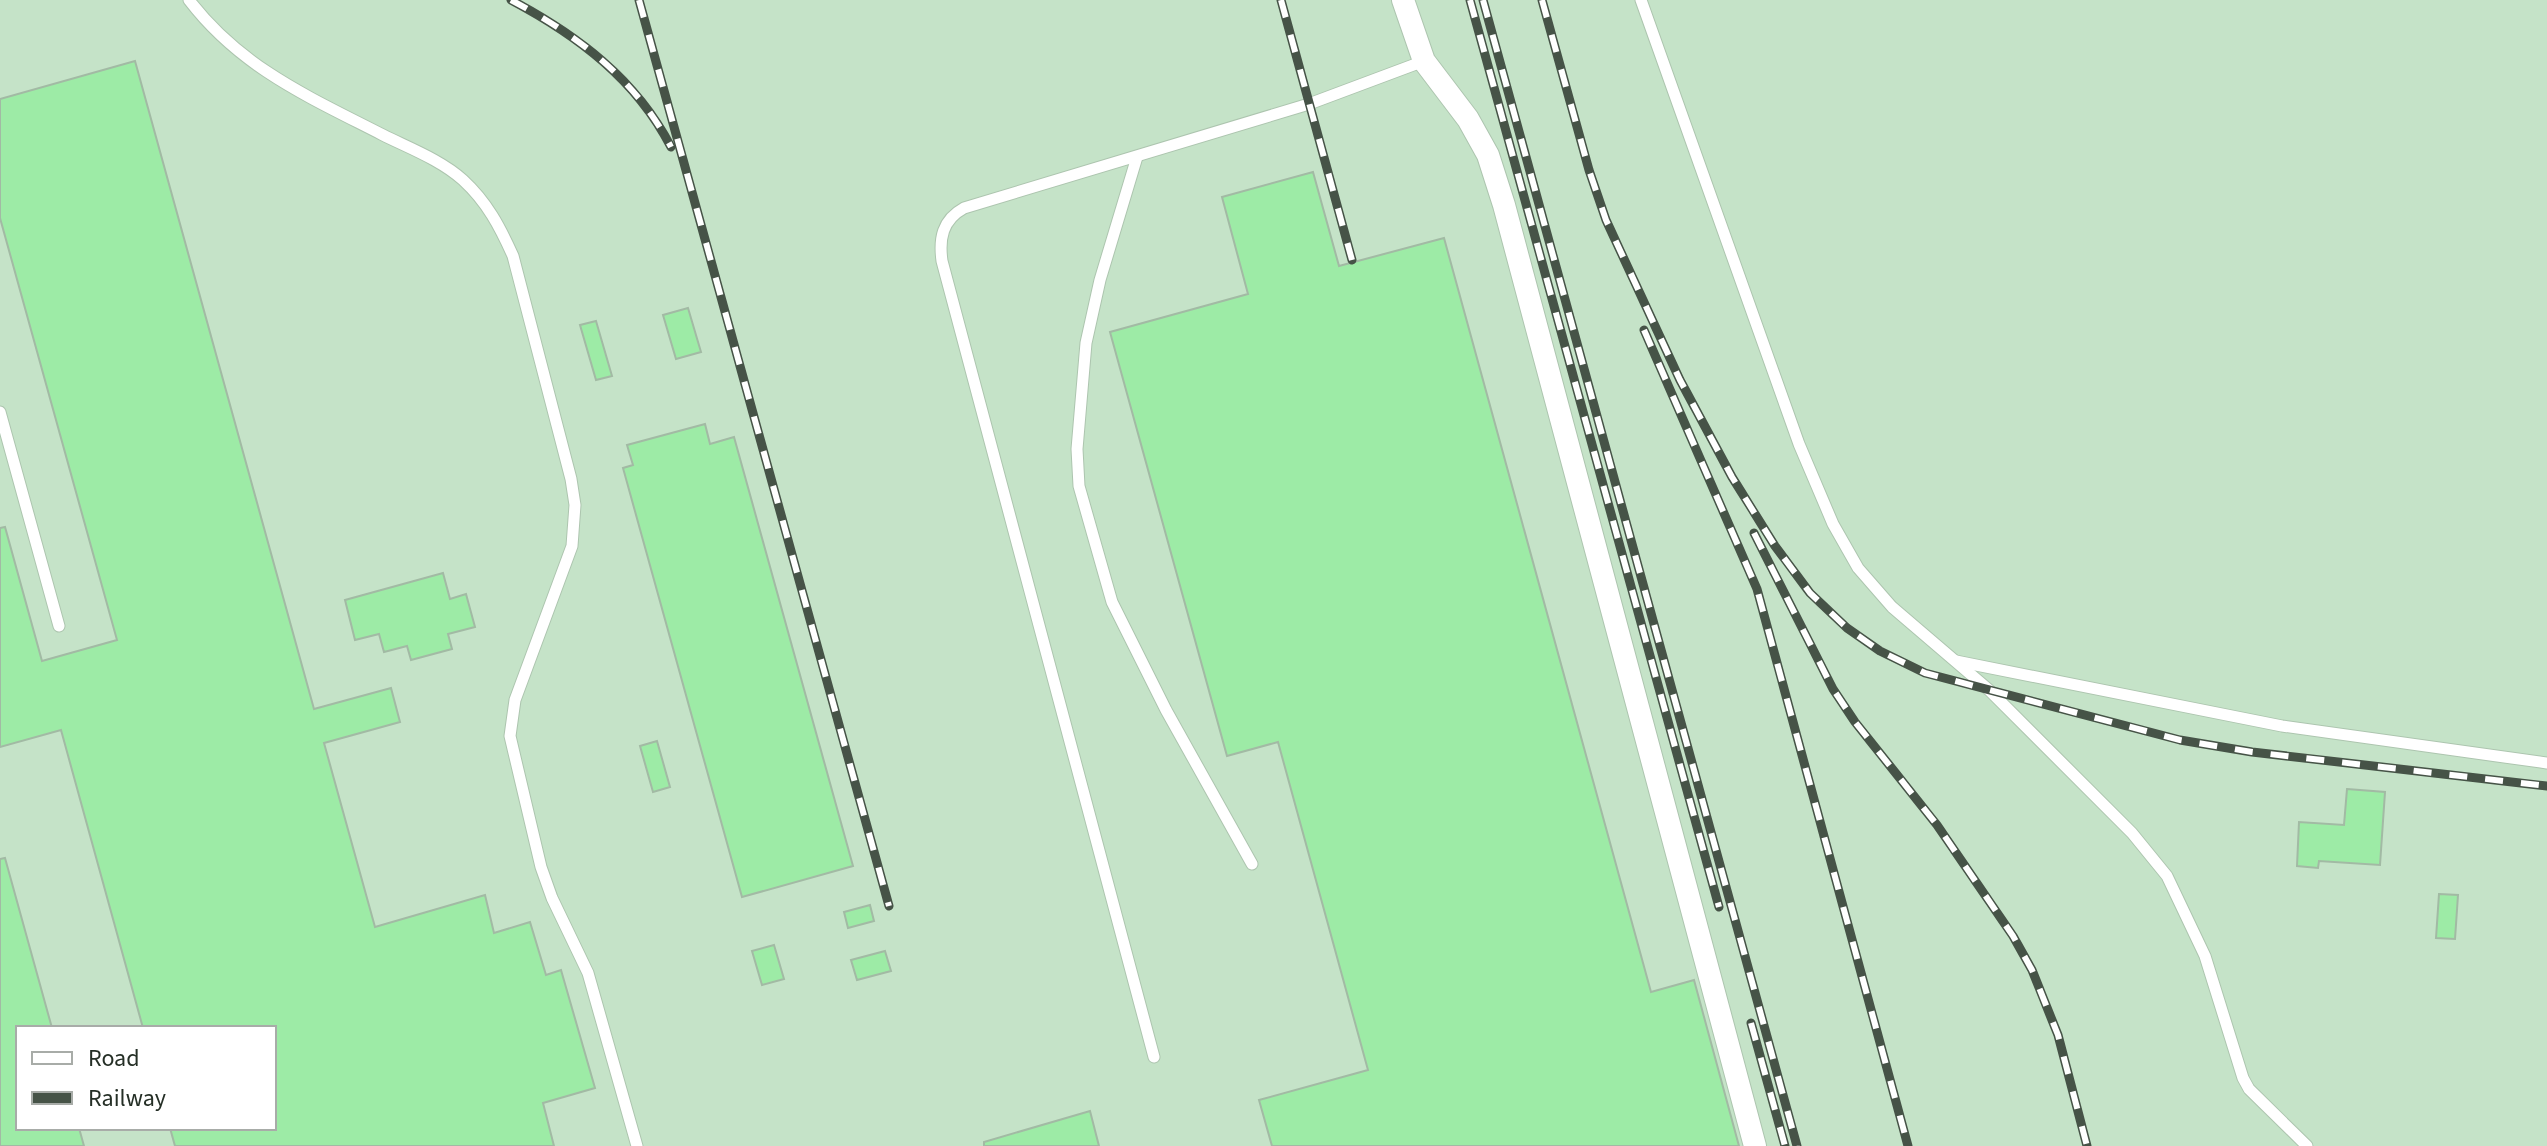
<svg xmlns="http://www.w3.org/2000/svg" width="2547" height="1146" font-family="'Source Sans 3',sans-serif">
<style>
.built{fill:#c5e3c8;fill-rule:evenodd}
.building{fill:#9deba6;stroke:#a2baa4;stroke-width:2}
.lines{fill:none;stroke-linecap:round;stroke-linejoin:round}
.lane-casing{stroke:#adc5af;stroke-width:13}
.street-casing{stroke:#adc5af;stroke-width:24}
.lane{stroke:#fff;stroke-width:11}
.street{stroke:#fff;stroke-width:22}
.rail-casing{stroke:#465347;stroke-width:9}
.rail{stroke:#fff;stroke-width:6;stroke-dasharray:18;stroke-linecap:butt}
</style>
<rect width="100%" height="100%" fill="#d8f1da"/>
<!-- built -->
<path class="built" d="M0,0h2547v1146h-2547zM18,1028h256v100h-256z"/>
<!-- building -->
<g class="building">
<path d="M135,61l179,648 77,-21 9,34 -76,21 51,184 110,-32 9,38 36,-11 16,53 15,-5 34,118 -52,15 11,43h-379l-5,-18h104v-100h-131l-82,-298 -61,17v-219l5,-1 37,134 75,-21 -117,-422v-119z"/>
<path d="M1313,172l26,94 105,-28 207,754 43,-12 45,166h-467l-13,-46 109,-30 -90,-328 -51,14 -117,-424 138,-38 -26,-97z"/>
<path d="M688,308l13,44 -25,7 -13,-44z"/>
<path d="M596,321l16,55 -16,4 -16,-55z"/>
<path d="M705,424l5,20 24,-7 119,429 -111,31 -119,-429 10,-3 -6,-20z"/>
<path d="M443,573l7,26 16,-5 9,33 -27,7 4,15 -41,11 -4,-14 -23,6 -5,-18 -24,6 -10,-40z"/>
<path d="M657,741l13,46 -17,5 -13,-46z"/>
<path d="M2347,789l38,3 -5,73 -61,-4 -1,7 -21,-2 2,-44 45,3z"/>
<path d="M5,858l47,170h-34v100h61l5,18h-84v-287z"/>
<path d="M2439,894l19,1 -3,44 -19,-1z"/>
<path d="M870,905l4,16 -26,7 -4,-16z"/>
<path d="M774,945l10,34 -22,6 -10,-34z"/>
<path d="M885,951l6,20 -34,9 -6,-20z"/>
<path d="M1090,1111l9,35h-115v-4z"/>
</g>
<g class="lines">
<defs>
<g id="lane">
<path d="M189,0c52,68 120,97 194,135 26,13 58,25 80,45 24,22 37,47 50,76l58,223 4,26 -3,41 -57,154 -5,36 31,131 11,31 36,75 49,173"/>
<path d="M1641,0l158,444 34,80 25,44 34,39 97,83 143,143 35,43 38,80 38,122 6,11 58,57"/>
<path d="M1137,157l-37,123 -14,63 -9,106 2,37 33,116 54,108 86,154"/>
<path d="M0,412l59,214"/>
<path d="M1956,661l326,65 265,37"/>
<path d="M1154,1057l-212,-796c-3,-22 0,-41 22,-53l345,-104 115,-43"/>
</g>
<path id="street" d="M1403,0l21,61 44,58 20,36 16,50 251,941"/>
</defs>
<!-- lane casing -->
<use href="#lane" class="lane-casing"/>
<!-- street casing -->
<use href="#street" class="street-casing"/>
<!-- lane -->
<use href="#lane" class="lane"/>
<!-- street -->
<use href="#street" class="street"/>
<defs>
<g id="rail">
<path d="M511,0c66,35 125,79 160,147"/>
<path d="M639,0l250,906"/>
<path d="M1281,0l71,260"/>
<path d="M1470,0l249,907"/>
<path d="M1483,0l314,1146"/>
<path d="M1542,0l47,170 17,50 74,160 52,97 43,69 35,47 37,35 33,23 45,22 255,67 72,12 295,34"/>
<path d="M1644,330l113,259 151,557"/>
<path d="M1754,533l79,156 22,33 82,103 76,111 19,34 26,65 29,111"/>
<path d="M1751,1023l34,123"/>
</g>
</defs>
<!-- rail casing -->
<use href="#rail" class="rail-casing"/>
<!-- rail -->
<use href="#rail" class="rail"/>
</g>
<!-- legend -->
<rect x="16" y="1026" width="260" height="104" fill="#ffffff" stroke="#a8aca8" stroke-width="2"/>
<rect x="32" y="1052" width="40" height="12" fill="#ffffff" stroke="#a8aca8" stroke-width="2"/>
<text x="88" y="1066" font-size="24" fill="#252f26">Road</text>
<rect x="32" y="1092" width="40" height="12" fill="#465347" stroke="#a8aca8" stroke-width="2"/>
<text x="88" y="1106" font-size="24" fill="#252f26">Railway</text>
</svg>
